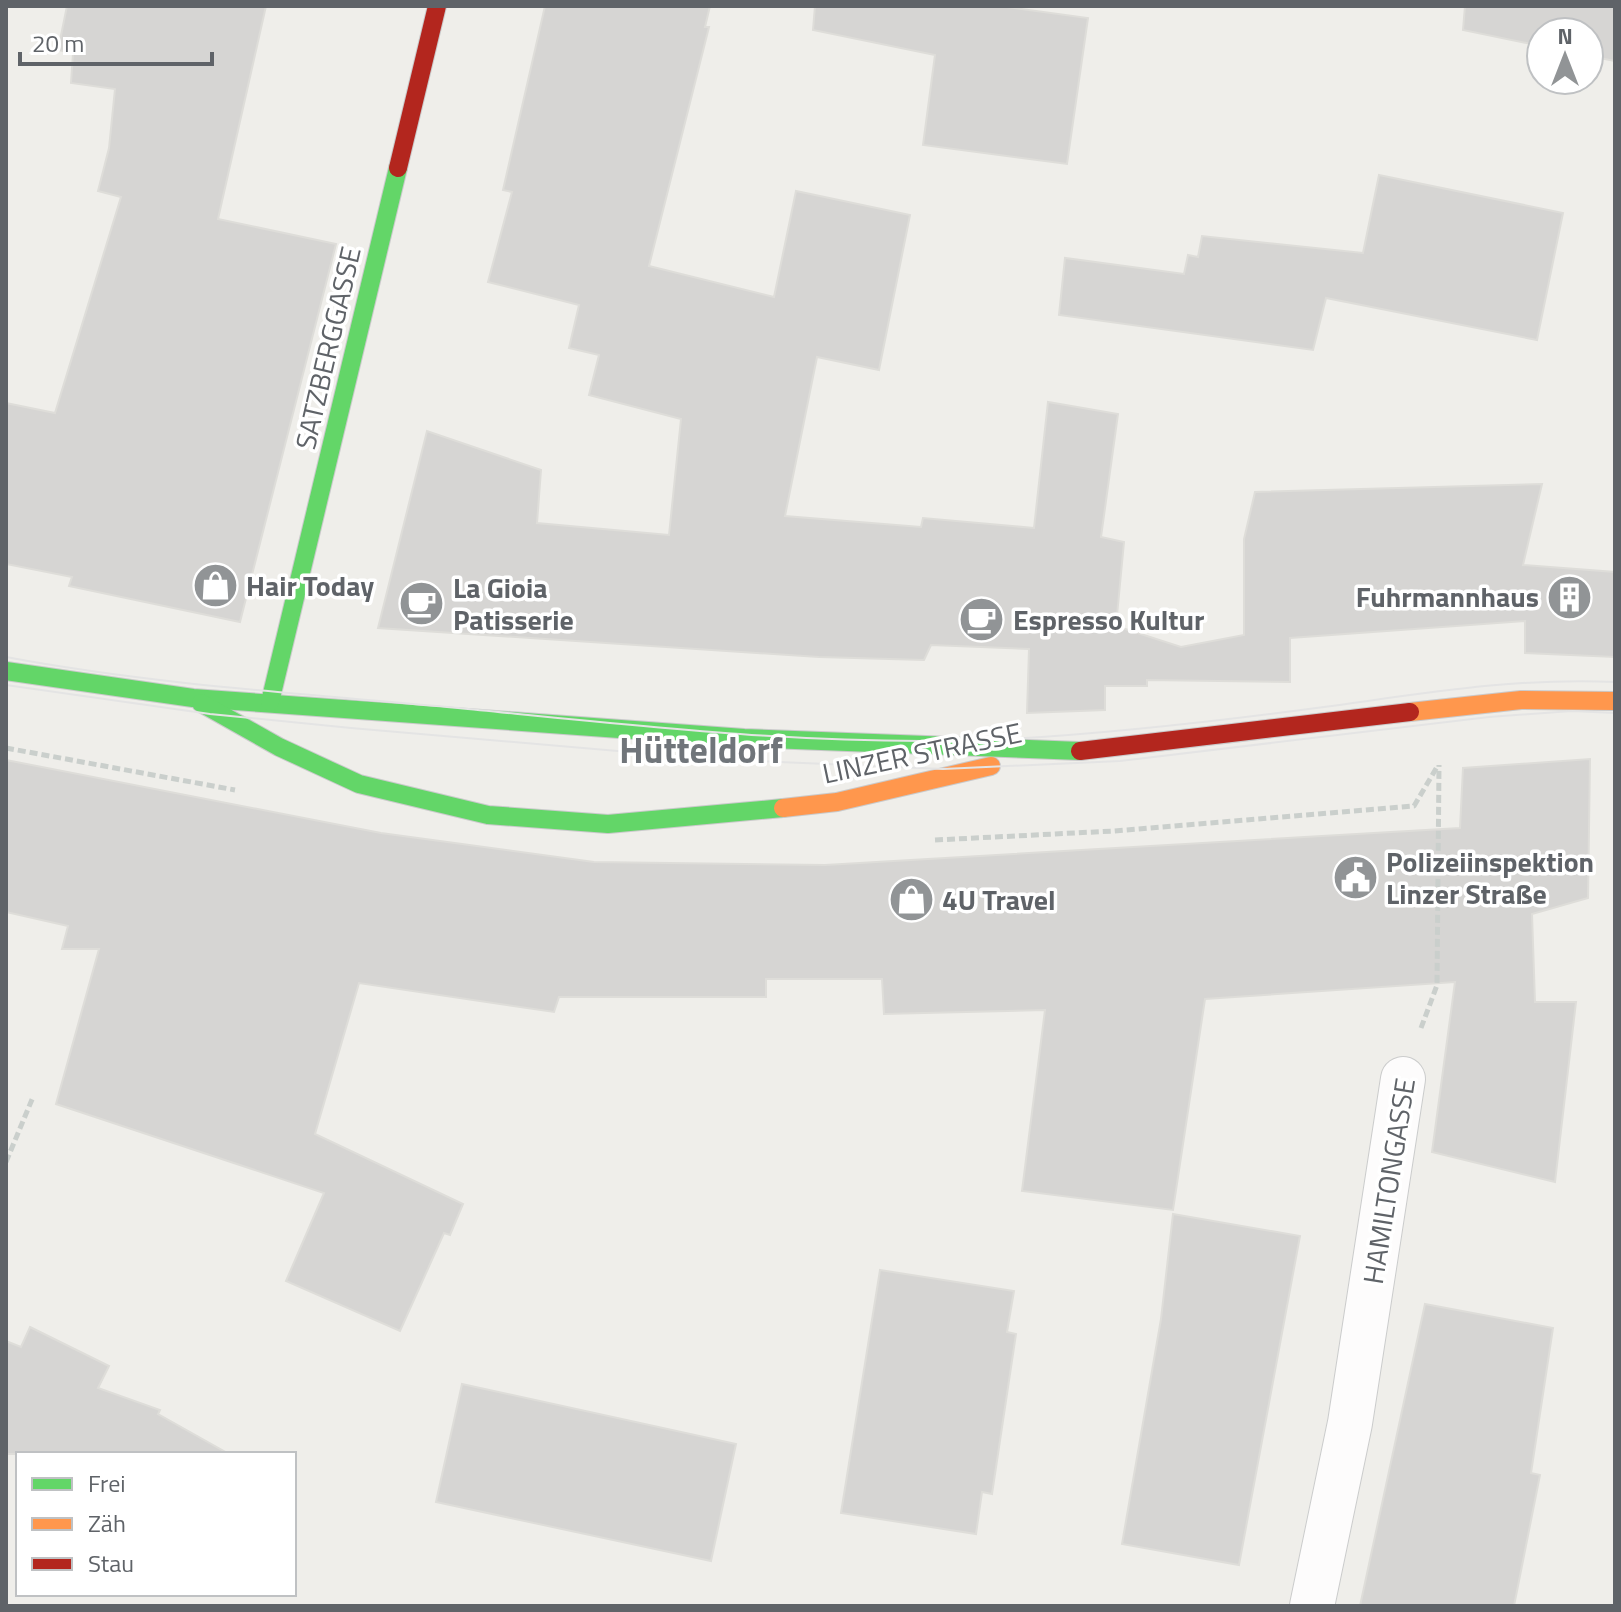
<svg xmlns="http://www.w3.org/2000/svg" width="1621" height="1612" font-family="'Titillium Web',sans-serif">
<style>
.building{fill:#d6d5d3;stroke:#deddd9;stroke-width:2}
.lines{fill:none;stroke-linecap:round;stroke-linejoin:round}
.street-casing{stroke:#cbcccc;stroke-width:46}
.fast-casing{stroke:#cacacb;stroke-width:20}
.slow-casing{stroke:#cacacb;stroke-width:20}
.jam-casing{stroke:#cacacb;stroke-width:20}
.path{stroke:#cacfcc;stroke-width:5;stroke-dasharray:8 4;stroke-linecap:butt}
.street{stroke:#fdfcfc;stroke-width:44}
.fast{stroke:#63d668;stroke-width:18}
.slow{stroke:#ff974d;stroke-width:18}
.jam{stroke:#b3261e;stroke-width:18}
.tram{stroke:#e4e4e4;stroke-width:2}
.labels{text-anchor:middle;stroke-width:7;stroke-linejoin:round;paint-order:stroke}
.street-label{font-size:28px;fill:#5f6368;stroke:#fff}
.poi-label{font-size:28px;font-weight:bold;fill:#5f6368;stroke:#fff;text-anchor:start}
.district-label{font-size:36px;font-weight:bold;fill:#70757a;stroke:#fff}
</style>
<rect width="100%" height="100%" fill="#efeeea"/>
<!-- building -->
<g class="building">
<path d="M67,6h199l-48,213 118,25 -96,378 -171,-36 3,-9 -66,-13v-161l49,10 66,-216 -23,-6 11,-43 6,-59 -44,-6 2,-30 -15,-3z"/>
<path d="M545,6h165l-5,21h4l-60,239 125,31 22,-106 114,24 -31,155 -62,-13 -32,159 136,11 2,-9 111,10 14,-126 70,12 -17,123 23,5 -8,84 65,21 63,-12v-96l11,-47 287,-8 -19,81 92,7v85l-90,-4v-32l-235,17v44l-143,-2v6h-42v24l-78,3 2,-64 -98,-4 -7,15 -105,-3 -441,-29 49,-197 114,39 -4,53 132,12 12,-116 -92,-24 10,-40 -30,-7 10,-43 -91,-23 24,-90 -9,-2z"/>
<path d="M815,6h185l88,12 -21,146 -144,-19 12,-90 -122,-25z"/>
<path d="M1465,6h150v55l-26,-5v-24h-48v14l-78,-16z"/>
<path d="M1379,175l184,38 -26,127 -211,-42 -13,52 -254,-35 6,-57 119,16 4,-19 10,2 4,-21 161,17z"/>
<path d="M1590,759l-2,139 -56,16 3,88h41l-21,180 -123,-30 23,-170 -250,17 -32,211 -151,-19 23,-181 -161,4 -2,-35h-116v18h-207l-5,15 -195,-29 -44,151 148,70 -13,31 -6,-2 -44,98 -114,-50 38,-88 -268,-89 43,-155h-37l6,-23 -62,-14v-152l375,73 213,29 231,3 635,-37 3,-60z"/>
<path d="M1173,1214l127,22 -61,329 -117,-21 39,-225z"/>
<path d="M880,1270l134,21 -7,41 9,2 -24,160 -10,-2 -6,42 -135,-21z"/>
<path d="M1425,1304l128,24 -22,145 9,2 -26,131h-154z"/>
<path d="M30,1327l79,39 -11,22 62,22 -2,4 71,40h-223v-113l15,6z"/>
<path d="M462,1384l274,60 -25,117 -275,-59z"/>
</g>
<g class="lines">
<defs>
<path id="street" d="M1312,1606l38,-183 53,-344"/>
<g id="fast">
<path d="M6,671l187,27 551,40 336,13"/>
<path d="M270,702l128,-534"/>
<path d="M201,703l78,44 80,37 129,31 120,9 175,-16"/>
</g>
<g id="slow">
<path d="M1410,712l111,-12 94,1"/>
<path d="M783,808l54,-6 154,-36"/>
</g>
<g id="jam">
<path d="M398,168l39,-162"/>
<path d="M1080,751l330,-39"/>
</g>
</defs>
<!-- street casing -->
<use href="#street" class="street-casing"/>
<!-- fast casing -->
<use href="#fast" class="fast-casing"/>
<!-- slow casing -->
<use href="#slow" class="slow-casing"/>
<!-- jam casing -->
<use href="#jam" class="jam-casing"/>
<!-- path -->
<g class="path">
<path d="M6,748l229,42"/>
<path d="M935,840l179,-9 300,-25 23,-39"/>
<path d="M1421,1028l16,-43 2,-220"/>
<path d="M6,1162l27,-65"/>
</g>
<!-- street -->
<use href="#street" class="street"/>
<!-- fast -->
<use href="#fast" class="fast"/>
<!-- slow -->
<use href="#slow" class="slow"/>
<!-- jam -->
<use href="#jam" class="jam"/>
<!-- tram -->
<g class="tram">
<path d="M6,657c149,28 302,37 452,51 182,18 368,40 551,31 106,-6 210,-18 315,-32 96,-13 194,-30 291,-25"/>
<path d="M6,685l204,29 141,14 359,31 233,10 177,-8 369,-44 83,-6 43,2"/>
</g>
</g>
<!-- icons -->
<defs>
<symbol id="shop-disc" viewBox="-11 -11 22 22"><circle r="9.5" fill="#919496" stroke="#fff"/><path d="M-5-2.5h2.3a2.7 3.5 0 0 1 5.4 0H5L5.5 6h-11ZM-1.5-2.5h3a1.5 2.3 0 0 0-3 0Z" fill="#fff"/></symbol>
<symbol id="building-disc" viewBox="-11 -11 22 22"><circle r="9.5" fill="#919496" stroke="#fff"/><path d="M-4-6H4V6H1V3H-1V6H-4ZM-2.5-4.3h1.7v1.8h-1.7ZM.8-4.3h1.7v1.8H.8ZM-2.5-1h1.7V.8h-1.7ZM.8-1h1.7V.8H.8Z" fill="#fff"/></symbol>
<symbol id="cafe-disc" viewBox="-11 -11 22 22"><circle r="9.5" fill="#919496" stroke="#fff"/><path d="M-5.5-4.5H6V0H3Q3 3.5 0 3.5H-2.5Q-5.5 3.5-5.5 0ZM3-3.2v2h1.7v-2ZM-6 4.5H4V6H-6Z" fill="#fff"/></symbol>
<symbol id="civic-disc" viewBox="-11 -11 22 22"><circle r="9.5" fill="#919496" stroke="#fff"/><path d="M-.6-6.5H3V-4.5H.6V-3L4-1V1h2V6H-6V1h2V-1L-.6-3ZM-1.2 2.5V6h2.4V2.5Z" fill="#fff"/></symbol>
</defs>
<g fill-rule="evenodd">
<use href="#shop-disc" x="190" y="560" width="51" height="51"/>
<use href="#building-disc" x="1544" y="572" width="51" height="51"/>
<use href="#cafe-disc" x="396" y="578" width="51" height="51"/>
<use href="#cafe-disc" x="956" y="594" width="51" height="51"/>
<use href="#civic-disc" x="1330" y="852" width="51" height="51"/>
<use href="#shop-disc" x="886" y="874" width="51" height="51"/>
</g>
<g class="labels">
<!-- street labels -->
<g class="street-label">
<text transform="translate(328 348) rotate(-77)" y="10">SATZBERGGASSE</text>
<text transform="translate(922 753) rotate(-12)" y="10">LINZER STRASSE</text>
<text transform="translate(1389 1181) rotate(-81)" y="10">HAMILTONGASSE</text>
</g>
<!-- poi labels -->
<g class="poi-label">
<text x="246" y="596">Hair Today</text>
<text x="453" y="598">La Gioia<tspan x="453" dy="32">Patisserie</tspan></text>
<text x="1539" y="607" text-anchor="end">Fuhrmannhaus</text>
<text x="1013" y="630">Espresso Kultur</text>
<text x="1386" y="872">Polizeiinspektion<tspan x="1386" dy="32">Linzer Straße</tspan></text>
<text x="942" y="910">4U Travel</text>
</g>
<!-- district labels -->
<g class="district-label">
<text x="701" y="763">Hütteldorf</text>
</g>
</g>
<!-- border -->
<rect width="1621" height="1612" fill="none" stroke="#5f6368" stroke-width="16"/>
<!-- legend -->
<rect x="16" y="1452" width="280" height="144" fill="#ffffff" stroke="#bfc1c3" stroke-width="2"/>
<rect x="32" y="1478" width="40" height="12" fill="#63d668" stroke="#bfc1c3" stroke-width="2"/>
<text x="88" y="1492" font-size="24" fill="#5f6368">Frei</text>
<rect x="32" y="1518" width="40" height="12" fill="#ff974d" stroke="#bfc1c3" stroke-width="2"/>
<text x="88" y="1532" font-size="24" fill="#5f6368">Zäh</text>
<rect x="32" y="1558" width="40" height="12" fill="#b3261e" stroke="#bfc1c3" stroke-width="2"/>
<text x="88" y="1572" font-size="24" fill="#5f6368">Stau</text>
<!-- north arrow -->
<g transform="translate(1565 56)"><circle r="38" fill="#ffffff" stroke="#bfc1c3" stroke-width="2"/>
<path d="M0-6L14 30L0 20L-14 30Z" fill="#919496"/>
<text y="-12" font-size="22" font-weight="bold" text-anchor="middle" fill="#5f6368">N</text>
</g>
<!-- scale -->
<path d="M20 52v12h192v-12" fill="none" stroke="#5f6368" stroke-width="4"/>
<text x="32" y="52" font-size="24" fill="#5f6368" stroke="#ffffff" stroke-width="6" paint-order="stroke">20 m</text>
</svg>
